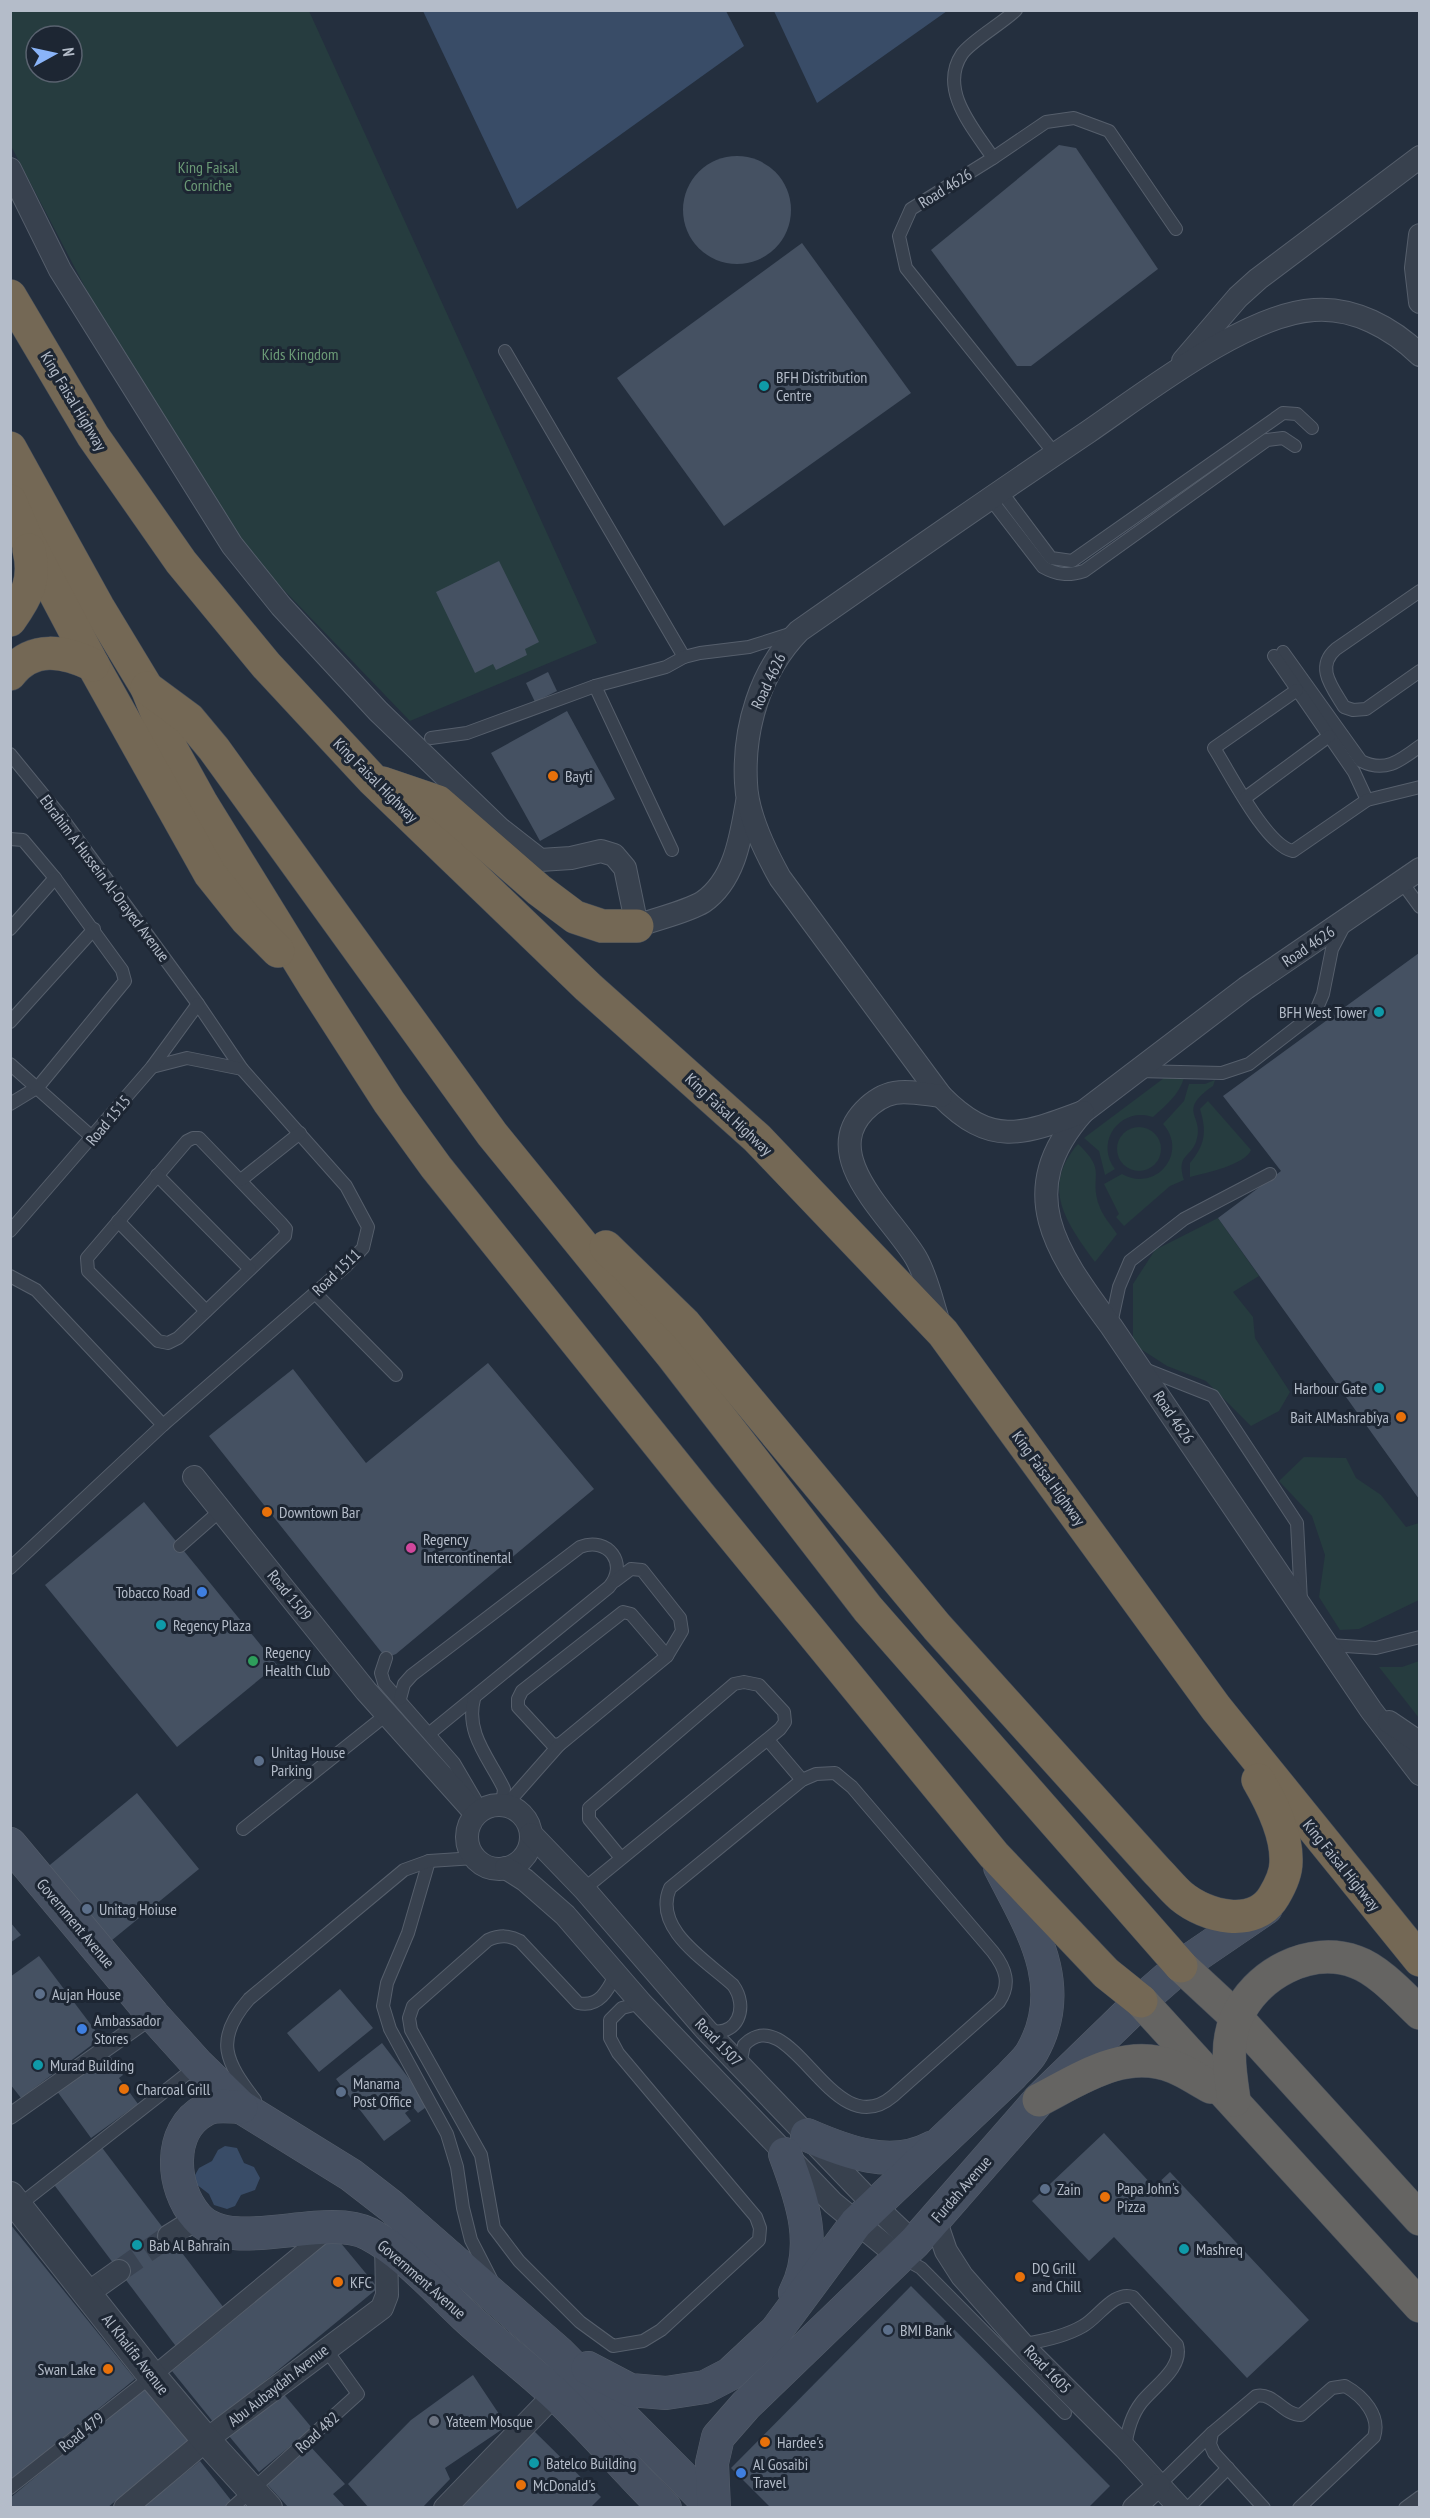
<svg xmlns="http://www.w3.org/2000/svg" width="1430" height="2518" font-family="'PT Sans Narrow',sans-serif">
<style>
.green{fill:#263c3f;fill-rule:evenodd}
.water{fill:#394c67}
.building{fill:#455162}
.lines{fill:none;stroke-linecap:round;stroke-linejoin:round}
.minor-tunnel{stroke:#3a4453;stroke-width:22;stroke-dasharray:22 11;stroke-linecap:butt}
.service-casing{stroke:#565f6c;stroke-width:14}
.pedestrian-casing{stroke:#565f6c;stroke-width:18}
.minor-casing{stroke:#565f6c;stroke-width:24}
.tertiary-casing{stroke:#565f6c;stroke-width:30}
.secondary-casing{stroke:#565f6c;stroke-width:34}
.trunk-casing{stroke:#434c59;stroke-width:34}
.motorway-casing{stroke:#434c59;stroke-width:34}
.service{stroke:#38414e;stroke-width:12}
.pedestrian{stroke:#38414e;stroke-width:16}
.minor{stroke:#38414e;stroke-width:22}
.tertiary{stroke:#38414e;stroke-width:28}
.secondary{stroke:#465061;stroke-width:33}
.trunk{stroke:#656462;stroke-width:33}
.motorway{stroke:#746855;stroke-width:33}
.culture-dot{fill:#0f9aa8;stroke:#1d2633;stroke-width:2}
.food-dot{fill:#e8710a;stroke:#1d2633;stroke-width:2}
.hotel-dot{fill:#d1479c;stroke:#1d2633;stroke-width:2}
.shop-dot{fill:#3f7fe0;stroke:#1d2633;stroke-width:2}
.leisure-dot{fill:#2e9e5b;stroke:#1d2633;stroke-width:2}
.service-dot{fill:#5c6f8a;stroke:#1d2633;stroke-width:2}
.worship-dot{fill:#6b7280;stroke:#1d2633;stroke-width:2}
.labels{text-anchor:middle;stroke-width:6;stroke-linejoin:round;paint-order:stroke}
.park-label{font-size:16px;fill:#6b9a76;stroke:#1d2633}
.street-label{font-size:16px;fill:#b4bcc9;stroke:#1d2633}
.poi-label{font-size:16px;fill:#b4bcc9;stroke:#1d2633;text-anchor:start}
</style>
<rect width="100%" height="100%" fill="#242f3e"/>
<!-- green -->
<g class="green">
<path d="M10,11h299l288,632 -187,78 -155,-161 -114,-166 -130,-248zM36,36h36v36h-36z"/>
<path d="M1164,1078h20c-5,17 -19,28 -31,39 -32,-11 -59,24 -38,52l-10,6 -6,-24 -15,-13z"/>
<path d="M1215,1080l-2,6c-38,26 -7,29 -17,56 -6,16 -20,13 -12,38l-14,6 -46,40 -8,-9 3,-3 -15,-30 18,-10c34,19 67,-21 41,-50l21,-23 5,-17h16z"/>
<path d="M1208,1101l43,49c-6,15 -46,23 -61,27v-14c15,-18 17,-31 10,-54z"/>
<circle cx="1139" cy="1149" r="22"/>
<path d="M1078,1144c30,28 11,30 21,61 3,10 12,20 18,29l-22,28c-28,-39 -55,-74 -17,-118z"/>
<path d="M1218,1218l41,58 -26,16 20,25 2,21 35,54 -11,19 -28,15 -45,-45 -39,-15 -34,-22v-60l22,-34z"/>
<path d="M1304,1457l42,1 10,20 25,17 25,32 13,-4v77l-60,29 -19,1 -21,-33 6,-42 -13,-39 -33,-35z"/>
<path d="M1419,1661v57l-40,-51h23z"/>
</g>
<!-- water -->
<g class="water">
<path d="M423,11h303l18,35 -227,163z"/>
<path d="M774,11h173l-130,92z"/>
<path d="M225,2146l12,2 7,15 10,4 6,11 -5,12 -14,5 -6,11 -8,3 -13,-4 -5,-11 -13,-10 -1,-9 4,-7 13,-7 6,-11z"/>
</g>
<!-- building -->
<g class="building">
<path d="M1059,145l17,3 82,121 -127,97h-14l-86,-116z"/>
<circle cx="737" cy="210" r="54"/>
<path d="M802,243l109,150 -187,133 -107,-148z"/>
<path d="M499,561l40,81 -14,7 2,6 -31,15 -3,-6 -18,9 -39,-81z"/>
<path d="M548,672l9,19 -22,11 -9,-19z"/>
<path d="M567,711l48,88 -75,42 -49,-88z"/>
<path d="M1419,953v546l-201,-281 63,-47 -58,-75z"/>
<path d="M488,1363l106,126 -198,165 -10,4 -177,-222 84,-67 73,94z"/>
<path d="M144,1502l133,163 -100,82 -132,-162z"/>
<path d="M137,1793l62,76 -93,76 -61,-76z"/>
<path d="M10,1922l11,13 -11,8z"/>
<path d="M39,1956l62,82 -80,60 -11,-14v-107z"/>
<path d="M340,1989l33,39 -54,44 -32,-39z"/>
<path d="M382,2043l47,62 -11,8 -5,-6 -8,6 6,8 -27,20 -48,-62z"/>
<path d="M105,2049l18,26 -4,3 19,26 -47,34 -37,-51z"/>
<path d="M1104,2133l50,54 16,-15 139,148 -62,58 -133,-141 -25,24 -57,-60z"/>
<path d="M100,2145l127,167 -49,37 -126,-167z"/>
<path d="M10,2224l125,155 -125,102z"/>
<path d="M335,2236l43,52 -164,135 -42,-52z"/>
<path d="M911,2286l199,200 -22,22h-317l-40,-40z"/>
<path d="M473,2375l34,51 -62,42 5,11 -28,29h-53l-21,-24 63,-64z"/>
<path d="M144,2387l44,54 -81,67h-97v-10z"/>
<path d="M282,2392l30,36 -53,44 -30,-36z"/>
<path d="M533,2430l68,67 -11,11h-133z"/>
<path d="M309,2445l36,39 -12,10 13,14h-57l-24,-26z"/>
<path d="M200,2461l34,43 -5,4h-87z"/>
</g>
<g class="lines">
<!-- minor-tunnel -->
<path class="minor-tunnel" d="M119,2271l50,-35"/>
<defs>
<g id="service">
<path d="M993,158c-19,-29 -55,-68 -31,-104 9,-13 41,-31 54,-44"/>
<path d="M505,351l179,306"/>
<path d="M1055,454l-149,-186 -7,-32 12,-27 82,-51 53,-36 28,-4 35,13 67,98"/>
<path d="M1000,490l51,68 21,3 211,-148 14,1 15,14"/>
<path d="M989,497l54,70c14,8 26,9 41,4l183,-131 16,-2 12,8"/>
<path d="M1420,591l-84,58c-21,18 -4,38 8,58l9,3 13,-1 54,-38"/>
<path d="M1283,652l78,109c24,12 39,0 59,-15"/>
<path d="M1274,656l80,116 13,28"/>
<path d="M595,686l71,-19 18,-10 16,-4 49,-6 44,-14"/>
<path d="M1297,690l-83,58c15,23 52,98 79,103l74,-51 53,-13"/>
<path d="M431,738l36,-5 128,-47 77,164"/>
<path d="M10,754l49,60 139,190 44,65 104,117 22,41 -5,21 -17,18 -183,159 -153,143"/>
<path d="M1245,798l84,-62"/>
<path d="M10,839l13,1 32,38 67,92 3,11 -87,106 -28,17"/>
<path d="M1401,881l19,26"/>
<path d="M10,929l45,-51"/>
<path d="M10,1022l84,-93"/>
<path d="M10,1064l83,74"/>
<path d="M152,1067l35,-9 55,11"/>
<path d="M1138,1071l84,2 27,-9 66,-51 8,-19 9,-45 12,-23"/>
<path d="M193,1138h6l82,85 5,6 -1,7 -107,102 -10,5 -10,-2 -70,-70 -1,-13 100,-117z"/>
<path d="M157,1175l93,94"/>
<path d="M241,1180l59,-47"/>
<path d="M118,1221l88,90"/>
<path d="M10,1231l142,-164 46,-63"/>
<path d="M10,1276l26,14 127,135"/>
<path d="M315,1293l81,82"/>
<path d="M1111,1324l8,-37 11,-26 54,-42 86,-45"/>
<path d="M1142,1368l71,28 84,127 4,78"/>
<path d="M180,1546l41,-36"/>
<path d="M1330,1645l46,3 44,-11"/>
<path d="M386,1658l-5,15 3,10 70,80 24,41"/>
<path d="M400,1699l4,-15 8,-9 168,-128c28,-11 49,17 29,40l-179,146"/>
<path d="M474,1699c-9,35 16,60 30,90l-1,8 -6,8"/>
<path d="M768,1740l34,40"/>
<path d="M559,1745l-7,-1 -34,-37v-8l4,-8 101,-79 8,2 36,42"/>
<path d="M506,1805l53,-60 108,-89 15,-25 -2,-13 -38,-48 -11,-1 -16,12"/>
<path d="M243,1829l143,-114"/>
<path d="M429,1861l-21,72 -21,50 -4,23 7,23 57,105 10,33 6,41 8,32 20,39"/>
<path d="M584,1889l196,-160 5,-7 -1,-10 -25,-27 -15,-3 -10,2 -145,124v11l32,39"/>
<path d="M616,1974c-8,16 -17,34 -38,29l-58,-62c-11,-6 -20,-6 -32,-1l-75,66 -4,12 2,12 70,125 13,73 25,33 61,61 33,24 30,-5 18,-11 98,-90 1,-12 -4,-11 -138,-164 -8,-15v-18l12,-12 19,-5"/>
<path d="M708,2030c30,8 41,-23 25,-45 -26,-24 -81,-56 -63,-97l132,-108 14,-6 19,-1 17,14 141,165c13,17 18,32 6,50l-106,94c-61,52 -101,-99 -149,-51l-4,19"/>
<path d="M255,2100c-29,-38 -42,-60 -6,-101l155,-129 25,-9 46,-3"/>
<path d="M18,2206l179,-140"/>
<path d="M903,2258l18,10 144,145"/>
<path d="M1024,2344c19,-3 42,-8 59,-18 15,-8 31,-36 50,-29l44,48c7,23 -24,42 -36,58 -10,13 -14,29 -16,45"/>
<path d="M1159,2485l53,-52"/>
<path d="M10,2488l142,-112"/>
<path d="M232,2508l126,-114 -33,-46"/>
<path d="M1188,2508l40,-40"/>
<path d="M1264,2508l-50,-55 -4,-9 2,-11 44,-37c18,-4 27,19 45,19l31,-27 13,-2c18,10 36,30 29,51l-75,71"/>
<path d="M1405,2508l15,-11"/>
</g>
<g id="pedestrian">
<path d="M10,2116l143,-101"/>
<path d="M152,2376l176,-145"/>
</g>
<g id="minor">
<path d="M10,169l50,101 172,275 49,61 97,105 121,117 41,32 31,-2 30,-7 13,4 11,13 12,58c18,-7 50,-14 66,-24 32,-22 38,-66 44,-100"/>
<path d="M1420,235l-4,33 4,34"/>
<path d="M1183,361l55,-64 20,-18 162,-122"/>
<path d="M1420,869l-174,119 -163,124c-72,81 -25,142 28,214l260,384 49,64"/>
<path d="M1083,1112c-61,23 -92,35 -142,-16l-161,-218c-15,-27 -33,-63 -34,-95 -3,-55 14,-112 53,-152 96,-67 192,-134 289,-199 57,-39 158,-118 226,-122 40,-3 78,18 106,45"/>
<path d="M939,1323c-7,-21 -12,-46 -23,-65 -24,-41 -97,-100 -52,-147 25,-26 44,-19 77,-15"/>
<path d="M194,1477l172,214 110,123"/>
<path d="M1389,1722l31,21"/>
<circle cx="499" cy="1837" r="32"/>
<path d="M531,1834l53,55 122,141 168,175 40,38"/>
<path d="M506,1868l19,12 40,35 76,88 192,200 66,54"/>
<path d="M935,2219l11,32 16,25 68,77 95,95 55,60"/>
<path d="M169,2236l29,-18"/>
<path d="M88,2293l31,-22"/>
<path d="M125,2508l81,-68 176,-132 5,-13 -1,-52"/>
<path d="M445,2508l110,-114"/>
<path d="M1134,2508l25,-23"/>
</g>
<path id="tertiary" d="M10,2196l142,180 54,64 62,68"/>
<g id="secondary">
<path d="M10,1844l143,171 45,50 43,42 110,68 40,31 167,146 155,156"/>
<path d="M241,2107c-11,0 -26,-3 -36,3 -38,20 -34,78 -8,107 34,39 127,-6 172,17 36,19 66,54 96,82 29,27 61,51 89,77 39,36 73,78 111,115"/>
<path d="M807,2135c39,17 84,34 124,13"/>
<path d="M785,2154c17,45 34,93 10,139"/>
<path d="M588,2368l42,22 36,3 39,-6 25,-13 46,-43 80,-108 155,-147c7,-8 16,-15 21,-24 38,-67 -2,-126 -32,-185"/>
<path d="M714,2508l-2,-45 6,-26 28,-32 168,-162 125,-143 102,-99 40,-35 85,-58"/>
</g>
<g id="trunk">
<path d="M1181,1966l55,51 184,202"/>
<path d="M1141,2001l279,305"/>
<path d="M1039,2100c41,-21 86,-53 135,-33 13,5 25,14 37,20"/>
<path d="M1234,2100c-4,-28 -9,-55 2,-81 19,-45 74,-74 120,-57 23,8 47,35 64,51"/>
</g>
<g id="motorway">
<path d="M10,296l83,140 88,126 85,103 106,114 216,208 169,151 186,195 273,375 204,252"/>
<path d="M10,448l88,159 49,81 25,62 30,54 113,183 74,115 47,65 265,330 293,358 112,118 35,28"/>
<path d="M10,501l18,41 65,123 117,209 36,45 32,32"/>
<path d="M10,620c17,-24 26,-40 19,-70"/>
<path d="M10,674c22,-29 54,-23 83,-9"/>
<path d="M147,688l42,31 25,30 278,385 179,220 197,255 313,357"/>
<path d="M382,783l56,19 101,88 36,27 27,9h35"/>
<path d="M606,1247l79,77 252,303 219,243c8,8 16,18 25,26 25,21 74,33 93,0 6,-10 12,-22 12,-34 1,-28 -14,-58 -28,-82"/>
</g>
</defs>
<!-- service casing -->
<use href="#service" class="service-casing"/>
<!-- pedestrian casing -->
<use href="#pedestrian" class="pedestrian-casing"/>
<!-- minor casing -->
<use href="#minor" class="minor-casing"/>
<!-- tertiary casing -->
<use href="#tertiary" class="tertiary-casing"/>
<!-- secondary casing -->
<use href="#secondary" class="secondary-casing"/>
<!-- trunk casing -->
<use href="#trunk" class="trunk-casing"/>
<!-- motorway casing -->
<use href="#motorway" class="motorway-casing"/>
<!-- service -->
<use href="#service" class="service"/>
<!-- pedestrian -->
<use href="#pedestrian" class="pedestrian"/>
<!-- minor -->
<use href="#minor" class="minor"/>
<!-- tertiary -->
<use href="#tertiary" class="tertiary"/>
<!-- secondary -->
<use href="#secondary" class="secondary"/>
<!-- trunk -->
<use href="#trunk" class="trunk"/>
<!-- motorway -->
<use href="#motorway" class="motorway"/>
</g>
<!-- markers -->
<g class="culture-dot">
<circle cx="764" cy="386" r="6"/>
<circle cx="1379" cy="1012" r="6"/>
<circle cx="1379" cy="1388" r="6"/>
<circle cx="161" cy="1625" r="6"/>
<circle cx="38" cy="2065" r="6"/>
<circle cx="137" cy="2245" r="6"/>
<circle cx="1184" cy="2249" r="6"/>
<circle cx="534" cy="2463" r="6"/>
</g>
<g class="food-dot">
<circle cx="553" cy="776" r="6"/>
<circle cx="1401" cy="1417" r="6"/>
<circle cx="267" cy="1512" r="6"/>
<circle cx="124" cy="2089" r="6"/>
<circle cx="1105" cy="2197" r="6"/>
<circle cx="1020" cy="2277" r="6"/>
<circle cx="338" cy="2282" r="6"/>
<circle cx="108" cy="2369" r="6"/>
<circle cx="765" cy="2442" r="6"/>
<circle cx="521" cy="2485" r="6"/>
</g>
<circle class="hotel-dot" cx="411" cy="1548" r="6"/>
<g class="shop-dot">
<circle cx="202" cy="1592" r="6"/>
<circle cx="82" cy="2029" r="6"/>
<circle cx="741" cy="2473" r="6"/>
</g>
<circle class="leisure-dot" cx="253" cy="1661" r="6"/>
<g class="service-dot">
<circle cx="259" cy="1761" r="6"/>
<circle cx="87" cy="1909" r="6"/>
<circle cx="40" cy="1994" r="6"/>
<circle cx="341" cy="2092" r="6"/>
<circle cx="1045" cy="2189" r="6"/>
<circle cx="888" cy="2330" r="6"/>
</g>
<circle class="worship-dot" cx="434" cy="2421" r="6"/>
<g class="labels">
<!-- park labels -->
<g class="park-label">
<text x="208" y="173">King Faisal<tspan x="208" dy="18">Corniche</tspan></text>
<text x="300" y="360">Kids Kingdom</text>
</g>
<!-- street labels -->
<g class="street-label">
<text transform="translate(945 188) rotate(-32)" y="6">Road 4626</text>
<text transform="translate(74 401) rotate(59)" y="6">King Faisal Highway</text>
<text transform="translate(768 681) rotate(-65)" y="6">Road 4626</text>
<text transform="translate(376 780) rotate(45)" y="6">King Faisal Highway</text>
<text transform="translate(105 878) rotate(53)" y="6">Ebrahim A Hussein Al-Orayed Avenue</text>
<text transform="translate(1308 946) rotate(-34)" y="6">Road 4626</text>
<text transform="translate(729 1114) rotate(43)" y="6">King Faisal Highway</text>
<text transform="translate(108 1120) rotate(-50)" y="6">Road 1515</text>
<text transform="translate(336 1272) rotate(-44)" y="6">Road 1511</text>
<text transform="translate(1174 1417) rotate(56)" y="6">Road 4626</text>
<text transform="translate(1049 1478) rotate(54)" y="6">King Faisal Highway</text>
<text transform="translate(290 1595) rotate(51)" y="6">Road 1509</text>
<text transform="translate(1342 1865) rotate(51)" y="6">King Faisal Highway</text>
<text transform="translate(76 1923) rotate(50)" y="6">Government Avenue</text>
<text transform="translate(719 2042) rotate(46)" y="6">Road 1507</text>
<text transform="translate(961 2189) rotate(-49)" y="6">Furdah Avenue</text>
<text transform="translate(422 2279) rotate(41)" y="6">Government Avenue</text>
<text transform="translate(136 2354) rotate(52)" y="6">Al Khalifa Avenue</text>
<text transform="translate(1048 2369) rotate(46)" y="6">Road 1605</text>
<text transform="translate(278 2385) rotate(-38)" y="6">Abu Aubaydah Avenue</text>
<text transform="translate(81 2432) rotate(-39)" y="6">Road 479</text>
<text transform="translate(317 2432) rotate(-42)" y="6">Road 482</text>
</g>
<!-- poi labels -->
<g class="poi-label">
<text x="776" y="383">BFH Distribution<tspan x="776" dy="18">Centre</tspan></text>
<text x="565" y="782">Bayti</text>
<text x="1367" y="1018" text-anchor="end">BFH West Tower</text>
<text x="1367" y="1394" text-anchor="end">Harbour Gate</text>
<text x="1389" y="1423" text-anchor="end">Bait AlMashrabiya</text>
<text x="279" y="1518">Downtown Bar</text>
<text x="423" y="1545">Regency<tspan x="423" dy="18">Intercontinental</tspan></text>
<text x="190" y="1598" text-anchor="end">Tobacco Road</text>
<text x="173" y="1631">Regency Plaza</text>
<text x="265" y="1658">Regency<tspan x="265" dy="18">Health Club</tspan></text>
<text x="271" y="1758">Unitag House<tspan x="271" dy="18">Parking</tspan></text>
<text x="99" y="1915">Unitag Hoiuse</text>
<text x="52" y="2000">Aujan House</text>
<text x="94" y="2026">Ambassador<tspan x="94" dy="18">Stores</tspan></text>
<text x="50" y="2071">Murad Building</text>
<text x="353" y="2089">Manama<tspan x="353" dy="18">Post Office</tspan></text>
<text x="136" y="2095">Charcoal Grill</text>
<text x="1117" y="2194">Papa John's<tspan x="1117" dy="18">Pizza</tspan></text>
<text x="1057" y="2195">Zain</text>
<text x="149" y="2251">Bab Al Bahrain</text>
<text x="1196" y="2255">Mashreq</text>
<text x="1032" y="2274">DQ Grill<tspan x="1032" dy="18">and Chill</tspan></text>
<text x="350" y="2288">KFC</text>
<text x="900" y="2336">BMI Bank</text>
<text x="96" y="2375" text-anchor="end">Swan Lake</text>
<text x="446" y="2427">Yateem Mosque</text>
<text x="777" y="2448">Hardee's</text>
<text x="546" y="2469">Batelco Building</text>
<text x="753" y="2470">Al Gosaibi<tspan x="753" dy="18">Travel</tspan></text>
<text x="533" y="2491">McDonald's</text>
</g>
</g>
<!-- border -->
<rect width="1430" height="2518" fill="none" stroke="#b4bcc9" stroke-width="24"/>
<!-- north arrow -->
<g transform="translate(54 54) rotate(82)"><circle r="28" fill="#1d2633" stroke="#59626f" stroke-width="1.5"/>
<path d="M0-4.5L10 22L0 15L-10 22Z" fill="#8ab4f8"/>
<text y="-9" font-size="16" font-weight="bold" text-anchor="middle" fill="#b4bcc9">N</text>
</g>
</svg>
